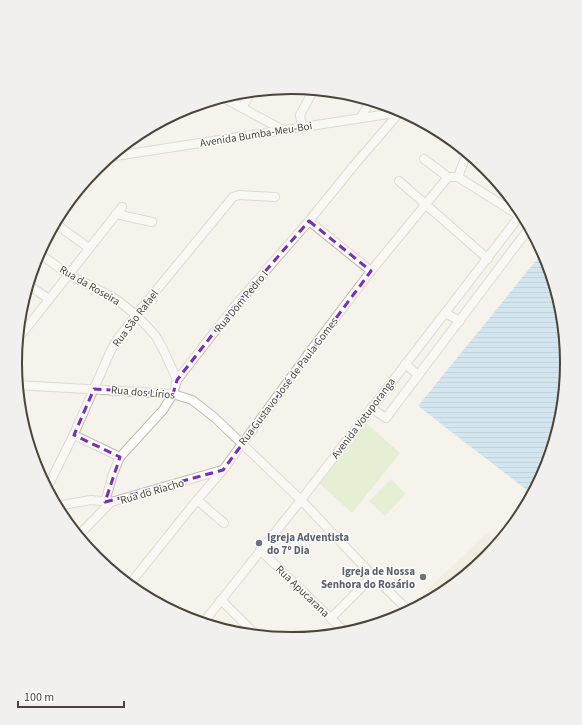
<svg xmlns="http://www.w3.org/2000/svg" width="582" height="725" font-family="'Source Sans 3',sans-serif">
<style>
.education{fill:#efe8d6}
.pitch{fill:#d2eab5}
.water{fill:url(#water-rules)}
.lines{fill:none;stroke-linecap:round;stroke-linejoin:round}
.street-casing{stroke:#c2bbae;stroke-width:10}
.street{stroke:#fff;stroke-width:8}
.marked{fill:none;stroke:#7b2cbf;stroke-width:3;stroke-dasharray:8 5;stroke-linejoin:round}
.worship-dot{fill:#6b7280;stroke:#fff;stroke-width:1.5}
.labels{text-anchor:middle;stroke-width:3;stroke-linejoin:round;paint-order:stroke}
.street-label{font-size:11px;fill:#4b4439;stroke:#fff}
.worship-label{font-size:11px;font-weight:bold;fill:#5b616d;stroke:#fff;text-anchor:start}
.rim{fill:none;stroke:#4b4439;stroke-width:2}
</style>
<defs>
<pattern id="water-rules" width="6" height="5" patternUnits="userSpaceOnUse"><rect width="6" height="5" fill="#a9d4f2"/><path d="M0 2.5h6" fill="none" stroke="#8caec5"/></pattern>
</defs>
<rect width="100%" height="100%" fill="#f6f3ec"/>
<!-- education -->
<path class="education" d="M487,533l11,10 -12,15 -42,34 -32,17 -2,-3z"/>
<!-- pitch -->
<g class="pitch">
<path d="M366,423l34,30 -48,60 -34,-31z"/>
<path d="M391,479l15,15 -21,22 -16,-15z"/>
</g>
<!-- water -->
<path class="water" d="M543,252l3,5 16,52 5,54 -5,54 -16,51 -14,26 -114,-88z"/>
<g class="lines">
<defs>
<g id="street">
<path d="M222,97l61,33"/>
<path d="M242,108l10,-18"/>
<path d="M361,117l10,-17"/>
<path d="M302,127l-2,-12 14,-26"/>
<path d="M109,157l292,-45"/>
<path d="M424,159l24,18h10l62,39"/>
<path d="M458,177l6,-16"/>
<path d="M399,181l89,78"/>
<path d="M116,214l36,8"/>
<path d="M309,221l62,50"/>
<path d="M53,226l7,1 29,21"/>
<path d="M38,253l30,21 48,25 20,16 19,20 8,14 14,31"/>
<path d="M28,285l21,14"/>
<path d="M445,313l15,8"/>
<path d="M17,340l105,-133"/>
<path d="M405,364l13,11"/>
<path d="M17,385l156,9 19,6 22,17 87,83 72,76 36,35"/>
<path d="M371,408l15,10 144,-191"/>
<path d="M74,435l46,22"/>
<path d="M47,488l27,-54 37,-84 6,-10 19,-25 97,-118 6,-2 36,2"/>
<path d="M197,500l27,23"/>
<path d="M105,502l8,-28 7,-17 43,-47 10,-16 4,-14 57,-73 75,-86 47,-58 44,-51"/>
<path d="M56,506l35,-6 20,2 111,-32"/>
<path d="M78,536l33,-34"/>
<path d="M260,550l86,83"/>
<path d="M129,585l68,-85 26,-30 85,-116 63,-83 77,-94"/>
<path d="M221,600l35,35"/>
<path d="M331,618l42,-42"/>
<path d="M203,623l98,-123 221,-287"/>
</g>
</defs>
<!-- street casing -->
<use href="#street" class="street-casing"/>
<!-- street -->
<use href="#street" class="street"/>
</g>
<!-- marked area -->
<path d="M0 0H582V725H0ZM309,221l62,50 -148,199 -118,32 15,-45 -46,-22 20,-46 79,5 4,-14 57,-73z" fill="#f6f3ec" fill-opacity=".55" fill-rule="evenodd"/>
<path class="marked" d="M309,221l62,50 -148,199 -118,32 15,-45 -46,-22 20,-46 79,5 4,-14 57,-73z"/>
<!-- markers -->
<g class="worship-dot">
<circle cx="259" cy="543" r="4"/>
<circle cx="423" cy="577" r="4"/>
</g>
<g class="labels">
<!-- street labels -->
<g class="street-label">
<text transform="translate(256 134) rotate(-9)" y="4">Avenida Bumba-Meu-Boi</text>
<text transform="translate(90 285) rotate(30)" y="4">Rua da Roseira</text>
<text transform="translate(241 301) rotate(-50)" y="4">Rua Dom Pedro I</text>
<text transform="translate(135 318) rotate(-53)" y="4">Rua São Rafael</text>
<text transform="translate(288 381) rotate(-53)" y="4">Rua Gustavo José de Paula Gomes</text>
<text transform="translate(143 392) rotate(5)" y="4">Rua dos Lírios</text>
<text transform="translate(363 418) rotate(-53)" y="4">Avenida Votuporanga</text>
<text transform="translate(152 491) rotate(-16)" y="4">Rua do Riacho</text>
<text transform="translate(303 591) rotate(44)" y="4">Rua Apucarana</text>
</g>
<!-- worship labels -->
<g class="worship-label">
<text x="267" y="541">Igreja Adventista<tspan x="267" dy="13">do 7º Dia</tspan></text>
<text x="415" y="575" text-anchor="end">Igreja de Nossa<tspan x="415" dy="13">Senhora do Rosário</tspan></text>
</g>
</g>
<!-- crop -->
<path d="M0 0H582V725H0ZM22 363a269 269 0 1 1 538 0a269 269 0 1 1-538 0Z" fill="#f1f0ef" fill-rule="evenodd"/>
<path class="rim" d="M22 363a269 269 0 1 1 538 0a269 269 0 1 1-538 0Z"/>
<!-- scale -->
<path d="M18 701v6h106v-6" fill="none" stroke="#4b4439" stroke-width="2"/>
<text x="24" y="701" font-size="12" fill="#4b4439" stroke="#ffffff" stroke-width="3" paint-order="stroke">100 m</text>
</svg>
